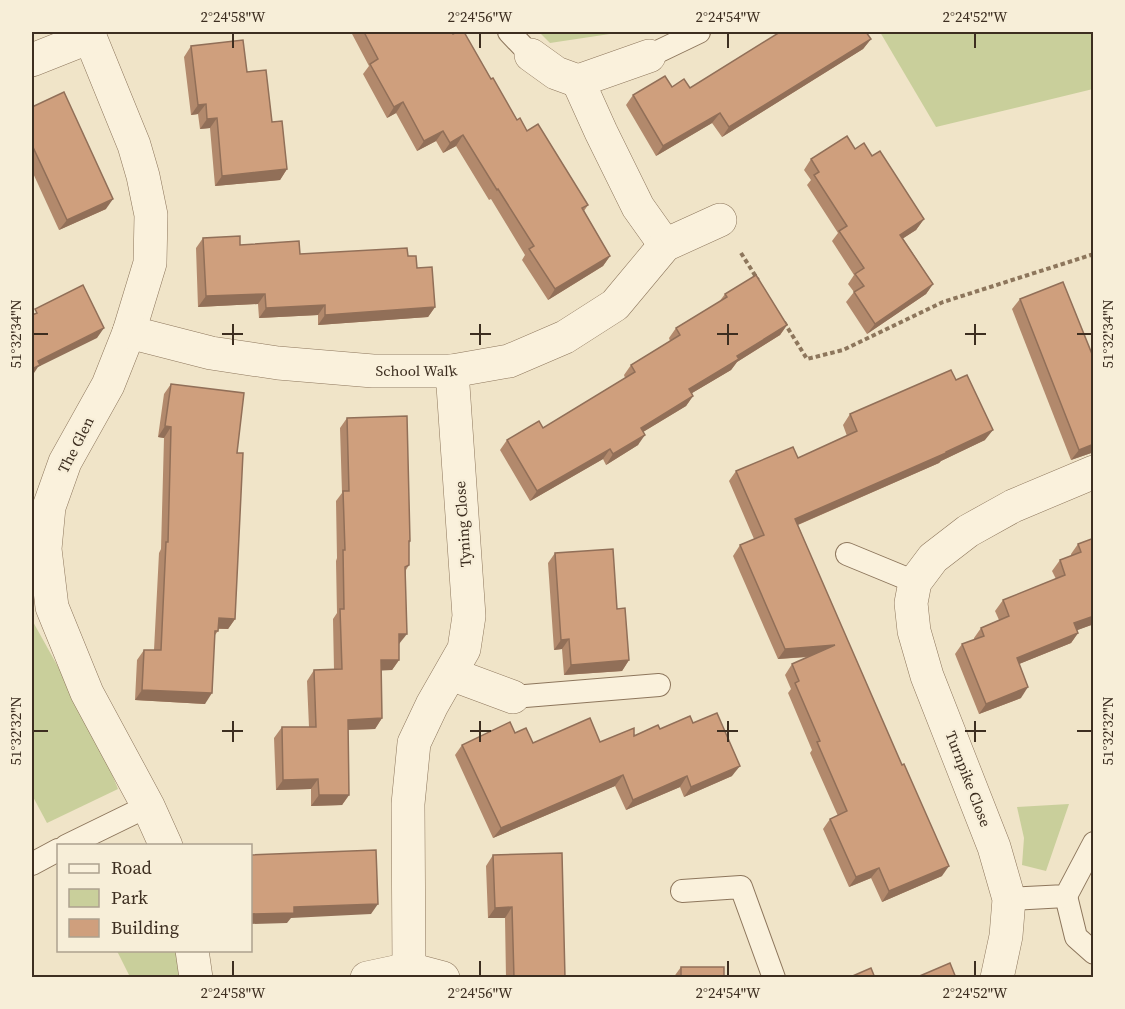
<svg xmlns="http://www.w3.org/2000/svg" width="1125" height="1009" font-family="'Source Serif 4',serif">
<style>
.green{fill:#c9cf9b}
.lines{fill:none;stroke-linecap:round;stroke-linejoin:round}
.service-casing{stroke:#8d765c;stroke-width:24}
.minor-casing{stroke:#8d765c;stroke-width:34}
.path{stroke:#8d765c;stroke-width:4;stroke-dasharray:4.5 3;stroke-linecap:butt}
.service{stroke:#faf1dc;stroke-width:22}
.minor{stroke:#faf1dc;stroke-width:33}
.wall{fill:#b2896c}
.shaded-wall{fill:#916f58}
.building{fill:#cf9f7d;stroke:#916f58;stroke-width:1.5}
.ticks{fill:none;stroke:#3d2e20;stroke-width:2}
.labels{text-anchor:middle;stroke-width:4.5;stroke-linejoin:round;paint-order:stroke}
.street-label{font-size:15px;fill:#3d2e20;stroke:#f7eed8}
.neatline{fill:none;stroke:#3d2e20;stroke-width:2}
.ticks-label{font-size:15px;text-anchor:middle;fill:#3d2e20}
</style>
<rect width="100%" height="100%" fill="#f0e4c8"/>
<!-- green -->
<g class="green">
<path d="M539,32h84l-73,11z"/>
<path d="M880,32h213v57l-157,38z"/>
<path d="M32,620l64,115 22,54 -71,34 -15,-28z"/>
<path d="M1069,804l-23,67 -24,-6 2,-27 -7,-31z"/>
<path d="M117,951h62l1,26h-50z"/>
</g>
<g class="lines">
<defs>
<g id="service">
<path d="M509,32l22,23"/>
<path d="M649,56l50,-24"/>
<path d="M847,554l68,28"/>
<path d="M513,697l146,-12"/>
<path d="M66,846l82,-40"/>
<path d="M32,864l26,-14"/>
<path d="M682,891l59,-4 33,91"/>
<path d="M1066,896l10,41 18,16"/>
<path d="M1009,899l57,-3 28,-53"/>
</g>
<g id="minor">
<path d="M88,32l46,113 9,31 8,39 -1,48 -21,69 -21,53 -43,77 -16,45 -4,42 7,58 35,86 61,113 18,40"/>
<path d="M531,55l25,18 22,8 71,-25"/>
<path d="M32,60l58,-23"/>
<path d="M578,81l23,51 37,75 27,38"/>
<path id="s1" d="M129,332l82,21 67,10 95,8h79l57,-10 56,-24 50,-32 50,-60 55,-25"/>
<path d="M451,674l62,23"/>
<path d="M192,950l4,28"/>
<path d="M409,969l-1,-165 6,-61 18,-38 32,-56 5,-33 -17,-245"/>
<path d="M367,978l42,-9 34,9"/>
<path d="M997,978l9,-42 3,-37 -15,-52 -67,-171 -13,-45 -3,-28 4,-21 18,-24 35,-27 45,-25 81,-34"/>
</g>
</defs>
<!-- service casing -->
<use href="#service" class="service-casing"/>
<!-- minor casing -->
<use href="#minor" class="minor-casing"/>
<!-- path -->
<g class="path">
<path d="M741,253l17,27"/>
<path d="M784,322l23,37 36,-9 100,-48 151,-48"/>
</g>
<!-- service -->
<use href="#service" class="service"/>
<!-- minor -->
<use href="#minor" class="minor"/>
</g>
<!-- wall -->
<g class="wall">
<path d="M351,32h101l39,47 26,41 10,11 61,74 -4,6 26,45 -7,10 -55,34 -26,-40 3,-5 -34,-56 -2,1 -33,-54 -13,7 -7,-12 -19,10 -21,-38 -9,5 -24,-44 6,-8z"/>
<path d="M871,39l-8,10 -141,88 -10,-14 -56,33 -30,-51 7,-10 39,-8 18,1z"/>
<path d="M191,46l56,26 25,50 15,47 -7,11 -65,6 -5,-58 -10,1 -2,-15 -7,1 -7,-58z"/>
<path d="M32,107l74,102 -47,21 -27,-59z"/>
<path d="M855,149l17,7 52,63 -8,11 -13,8 30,46 -7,10 -59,40 -21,-32 8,-10 -6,-8 6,-9 -22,-34 6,-8 -31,-48 4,-5 -7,-10 7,-11z"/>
<path d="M203,238l37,7 60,9 108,2 9,12 18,39 -7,10 -110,8v-10l-59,3 -1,-14 -60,3 -2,-59z"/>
<path d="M725,294l62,31 -7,10 -43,27 -6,8 -39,23 1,3 -7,10 -43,26 -5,13 -32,20 -3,-6 -73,42 -30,-51 7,-10 36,-12 82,-50 -1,-3 7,-10 39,-24 -1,-3 7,-10 43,-26z"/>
<path d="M1020,299l74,153 -23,8 -59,-151z"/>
<path d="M171,384l66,69 -2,166 -7,10h-10v2l-3,4 -10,69 -70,-4 2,-40 7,-10h10l5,-97 2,-4 3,-111 -6,-1 6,-43z"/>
<path d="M850,414l135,26 -44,21 -2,2 -141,62 144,351 -60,26 -11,-24 -22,9 -26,-58 7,-10 8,-3 -28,-63 2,-3 -24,-57 3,-4 -6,-14 7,-11 17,-7 -31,2 -45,-103 7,-11 14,-6 -25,-58 7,-10 62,-13 49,-22 -4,-11z"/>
<path d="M347,418l63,123 -1,2v22l-3,5 -7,74v16l-7,10h-11l1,48 -7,11 -27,1 1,65 -7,10 -31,1v-17l-35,1 -2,-52 8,-11h27l-2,-46 7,-11h20l-1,-51 4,-6 -1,-52 1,-3 -1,-57 6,-8 -2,-65z"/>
<path d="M1094,538v86l-17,6 1,3 -7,10 -52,21 2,34 -42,16 -24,-60 7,-10 12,-4v-2l7,-10 18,-8 -4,-9 8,-11 53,-21 -4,-8 8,-11 11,-4v-2l7,-10z"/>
<path d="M555,553l62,56 12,51 -7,11 -58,4 -2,-26 -8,1 -6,-87z"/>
<path d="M693,723l39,53 -48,21 -4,-10 -54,23 -11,-24 -122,52 -38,-83 7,-10 53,-12 18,10 67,-1 34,-6 26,-7z"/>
<path d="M493,855l72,123h-59l-1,-60h-17l-2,-52z"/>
<path d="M681,967l43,11h-51z"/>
</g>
<!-- shaded-wall -->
<g class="shaded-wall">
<path d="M871,39l-8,10 -141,88 7,-10z"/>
<path d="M403,102l-7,11 -9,5 7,-11z"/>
<path d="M206,104l-8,10 -7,1 7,-10z"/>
<path d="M720,113l-8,10 -56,33 7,-10z"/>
<path d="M217,118l-7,10 -10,1 7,-10z"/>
<path d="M443,131l-7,10 -19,10 7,-10z"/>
<path d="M463,135l-7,11 -13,7 7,-10z"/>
<path d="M287,169l-7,11 -65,6 7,-10z"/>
<path d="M113,199l-7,10 -47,21 8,-10z"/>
<path d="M924,219l-8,11 -23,15 7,-10z"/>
<path d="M610,256l-7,10 -55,34 7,-11z"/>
<path d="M933,284l-7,10 -59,40 8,-10z"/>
<path d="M265,294l-7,10 -60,3 8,-11z"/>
<path d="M325,305l-7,10 -59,3 7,-10z"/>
<path d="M435,307l-7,10 -110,8 7,-10z"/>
<path d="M787,325l-7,10 -43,27 -6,8 -49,29 7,-10 48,-33z"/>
<path d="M104,328l-7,10 -59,29 -6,9v-7l6,-8z"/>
<path d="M693,396l-7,10 -53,32 8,-10z"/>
<path d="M165,426l6,1 -7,11 -6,-1z"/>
<path d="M993,430l-8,10 -44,21 -2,2 -151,66 7,-10z"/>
<path d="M645,435l-7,10 -32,20 7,-11z"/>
<path d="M1094,444v8l-23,8 8,-10z"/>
<path d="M610,449l-7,10 -73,42 7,-10z"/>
<path d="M1094,616v8l-27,10 7,-11z"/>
<path d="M219,618l16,1 -7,10 -16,-1z"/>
<path d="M1078,633l-7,10 -62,25 8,-10z"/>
<path d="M399,634h8l-8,10z"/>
<path d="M569,639l-7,10 -8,1 7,-10z"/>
<path d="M835,645l-7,10 -50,4 7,-10z"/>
<path d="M381,660h18l-7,10 -19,1z"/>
<path d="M629,660l-7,11 -58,4 7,-10z"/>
<path d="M1028,687l-7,11 -42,16 7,-10z"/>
<path d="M142,690l70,3 -7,11 -70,-4z"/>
<path d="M382,718l-7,11 -34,1 7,-10z"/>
<path d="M740,766l-8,10 -48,21 7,-10z"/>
<path d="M623,775l-8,11 -122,52 8,-10z"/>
<path d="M687,776l-7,11 -54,23 7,-10z"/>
<path d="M318,779l-7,10 -35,1 7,-10z"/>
<path d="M319,795h30l-7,10 -31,1z"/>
<path d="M949,866l-7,10 -60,26 7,-11z"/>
<path d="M879,868l-8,10 -22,9 7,-10z"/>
<path d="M378,904l-7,10 -80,4 -4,5 -37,1v-10l44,-7z"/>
<path d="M512,907l-7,11h-17l7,-10z"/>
</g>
<!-- building -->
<g class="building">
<path d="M364,32h88l1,2 4,-2h7l27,47 2,-1 24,42 3,-2 7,13 11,-7 50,81 -6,3 28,48 -55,33 -26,-40 5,-3 -36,-57 -1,1 -34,-55 -13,8 -7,-12 -19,10 -21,-39 -9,5 -24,-43 8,-5z"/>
<path d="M780,32h86l5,7 -142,88 -9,-14 -57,33 -30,-51 32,-19 7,11 12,-8 6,9z"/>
<path d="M243,40l4,32 19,-2 6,52 10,-1 5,48 -65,7 -5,-58 -10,1 -1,-15 -8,1 -7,-59z"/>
<path d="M64,92l49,107 -46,21 -35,-75v-38z"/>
<path d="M847,136l8,13 9,-6 8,13 8,-5 44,68 -24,16 33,49 -58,40 -21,-32 10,-6 -9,-12 9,-6 -25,-37 8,-5 -33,-51 5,-3 -8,-13z"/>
<path d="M240,236v9l59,-4 1,13 107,-6 1,8h8l1,12 15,-1 3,40 -110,8v-10l-59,3 -1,-14 -59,2 -3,-58z"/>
<path d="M756,275l31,50 -50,31 2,3 -50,30 4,7 -52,32 4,7 -32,19 -3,-5 -73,42 -30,-51 32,-19 4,7 92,-56 -4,-7 49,-30 -4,-7 51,-31 -2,-3z"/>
<path d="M1063,282l31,77v85l-15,6 -59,-151z"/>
<path d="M83,285l21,43 -66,33 2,4 -8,4v-54l5,-2 -2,-4z"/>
<path d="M951,370l5,10 11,-5 26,55 -47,22v1l-151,66 107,246 2,-1 45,102 -60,25 -10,-23 -23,9 -26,-58 17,-8 -30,-69 3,-1 -25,-58 4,-2 -7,-17 43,-19 -50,4 -45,-104 24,-10 -28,-64 57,-24 5,11 59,-27 -7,-17z"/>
<path d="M171,384l73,9 -7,60h6l-8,166 -16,-1 -1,13h-3l-3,62 -70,-3 2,-40h17l5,-108h2l3,-115 -6,-1z"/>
<path d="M407,416l3,125h-1v24l-4,2 2,67h-8v26h-18l1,58 -34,2 1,75h-30l-1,-16 -35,1 -1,-53h34l-2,-57 28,-1 -2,-60h4l-1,-59h2l-2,-59h6l-2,-73z"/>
<path d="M1094,538v78l-20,7 4,10 -61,25 11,29 -42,17 -24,-60 22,-8 -3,-8 28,-12 -6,-16 62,-25 -5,-15 21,-8 -3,-8z"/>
<path d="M613,549l4,60 8,-1 4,52 -58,5 -2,-26 -8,1 -6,-87z"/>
<path d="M717,713l23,53 -49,21 -4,-11 -54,24 -10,-25 -122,53 -39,-83 48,-23 5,11 11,-5 7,15 57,-25 10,24 34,-14v8l24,-11 2,4 30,-13 3,7z"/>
<path d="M376,850l2,54 -84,3v6l-44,1v-59z"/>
<path d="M562,853l3,125h-51l-2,-71 -17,1 -2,-53z"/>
<path d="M950,963l6,15h-41z"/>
<rect x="681" y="967" width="43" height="11"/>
<path d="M871,968l4,10h-27z"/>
</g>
<!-- ticks -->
<path class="ticks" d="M233,33v15M480,33v15M728,33v15M975,33v15M233,324v21M480,324v21M728,324v21M975,324v21M33,334h15M222,334h21M470,334h21M717,334h21M965,334h21M1077,334h15M233,721v21M480,721v21M728,721v21M975,721v21M33,731h15M222,731h21M470,731h21M717,731h21M965,731h21M1077,731h15M233,961v15M480,961v15M728,961v15M975,961v15"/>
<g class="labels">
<!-- street labels -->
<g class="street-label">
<text dy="5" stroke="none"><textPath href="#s1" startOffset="291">School Walk</textPath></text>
<text transform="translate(76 445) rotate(-63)" y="5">The Glen</text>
<text transform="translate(463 524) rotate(-94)" y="5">Tyning Close</text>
<text transform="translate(968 779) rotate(69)" y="5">Turnpike Close</text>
</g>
</g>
<!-- border -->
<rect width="1125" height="1009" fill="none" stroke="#f7eed8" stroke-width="66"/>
<!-- legend -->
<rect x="57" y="844" width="195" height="108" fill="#f7eed8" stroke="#ada18e" stroke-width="1.5"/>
<rect x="69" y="864" width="30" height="9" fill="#faf1dc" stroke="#ada18e" stroke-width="1.5"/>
<text x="111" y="874" font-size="18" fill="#3d2e20">Road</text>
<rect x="69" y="889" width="30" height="18" fill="#c9cf9b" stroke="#ada18e" stroke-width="1.5"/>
<text x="111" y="904" font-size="18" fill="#3d2e20">Park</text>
<rect x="69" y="919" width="30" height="18" fill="#cf9f7d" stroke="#ada18e" stroke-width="1.5"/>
<text x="111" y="934" font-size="18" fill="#3d2e20">Building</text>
<rect x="33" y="33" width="1059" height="943" class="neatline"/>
<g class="ticks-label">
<text x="233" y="22">2°24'58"W</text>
<text x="480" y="22">2°24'56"W</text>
<text x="728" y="22">2°24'54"W</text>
<text x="975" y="22">2°24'52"W</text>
<text transform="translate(16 334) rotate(-90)" y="5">51°32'34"N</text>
<text transform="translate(1108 334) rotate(-90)" y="5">51°32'34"N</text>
<text transform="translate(16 731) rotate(-90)" y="5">51°32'32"N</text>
<text transform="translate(1108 731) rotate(-90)" y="5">51°32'32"N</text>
<text x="233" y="998">2°24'58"W</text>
<text x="480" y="998">2°24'56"W</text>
<text x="728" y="998">2°24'54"W</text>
<text x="975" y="998">2°24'52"W</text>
</g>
</svg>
